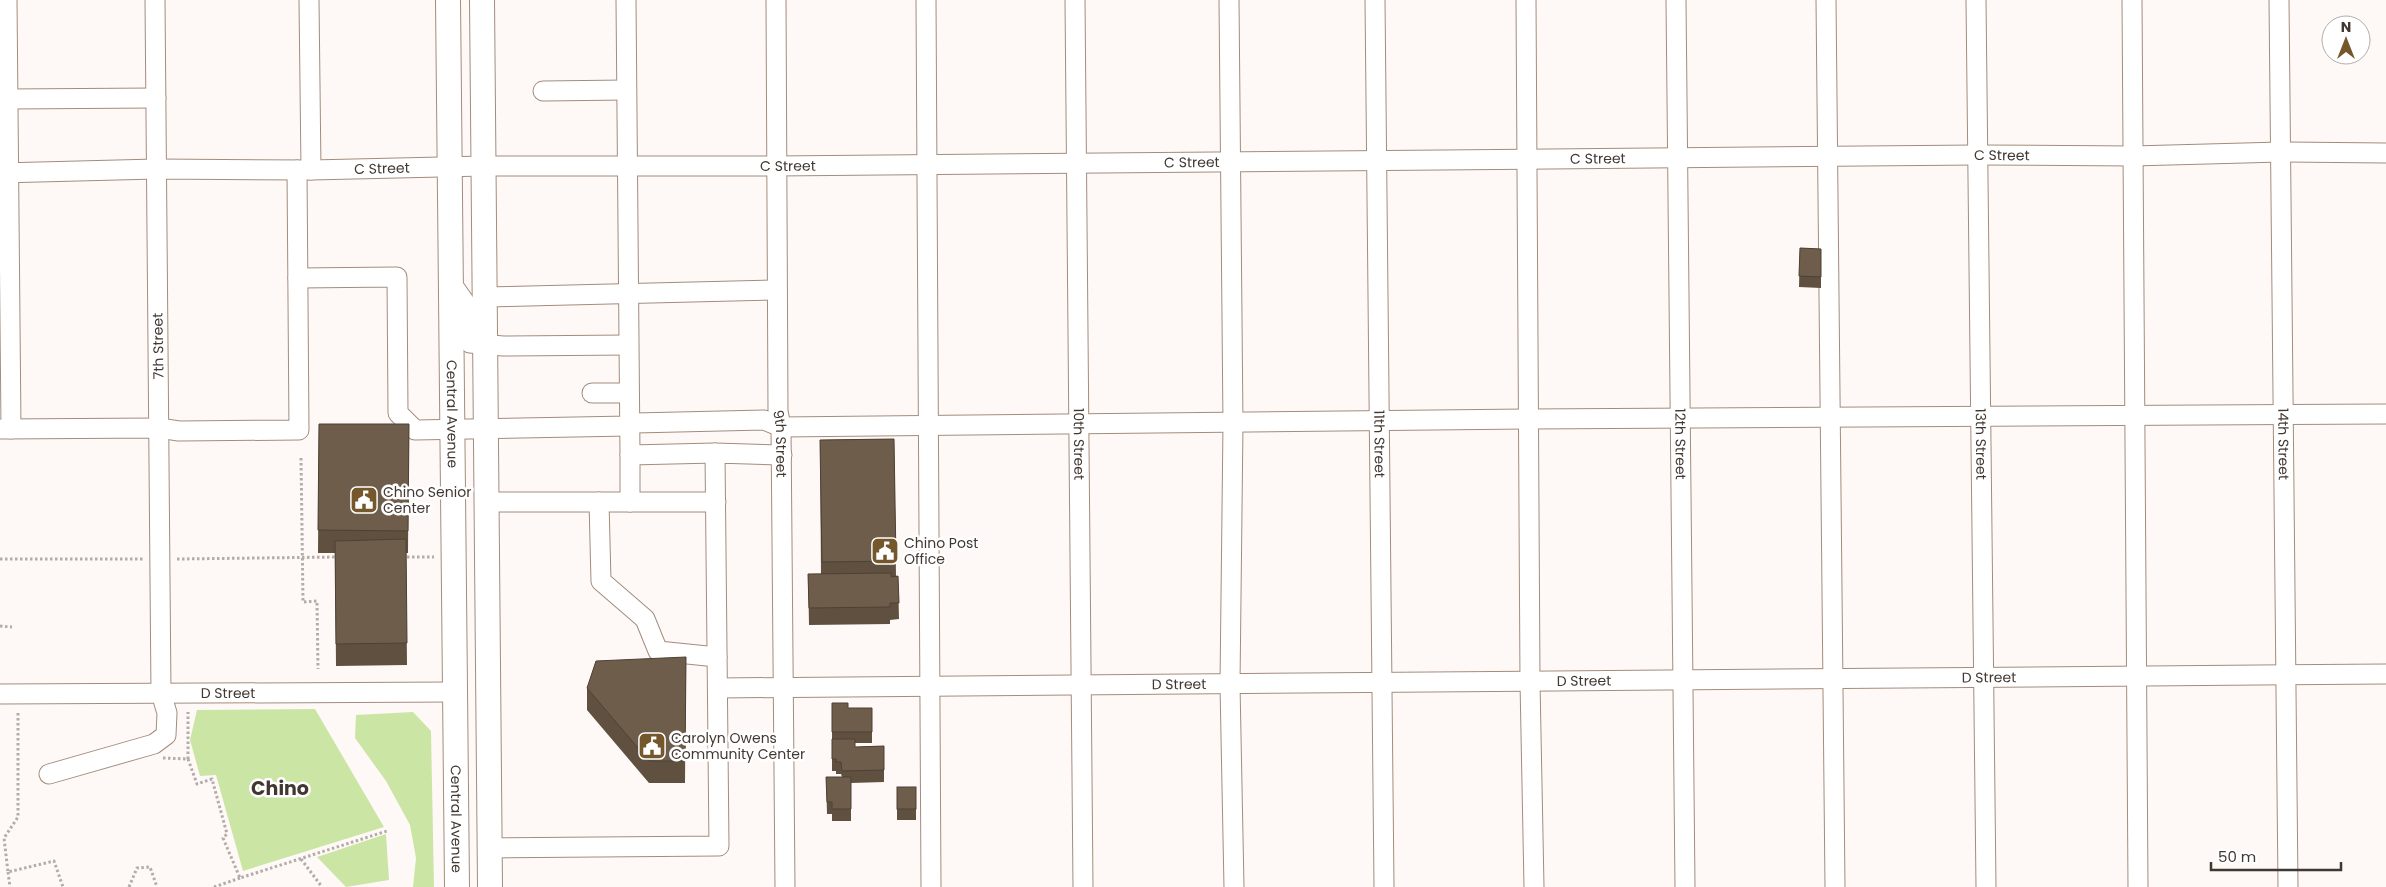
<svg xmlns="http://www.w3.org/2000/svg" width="2386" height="887" font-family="Poppins,sans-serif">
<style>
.green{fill:#cbe5a5}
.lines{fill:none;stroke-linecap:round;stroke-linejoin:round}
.minor-casing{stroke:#a38c7c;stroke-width:21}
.major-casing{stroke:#a38c7c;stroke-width:26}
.path{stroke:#b3aca8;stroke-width:3;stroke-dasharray:2.5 2.5;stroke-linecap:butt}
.minor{stroke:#fff;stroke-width:19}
.major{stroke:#fff;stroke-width:24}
.wall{fill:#5f5040}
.building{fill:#6f5d4b;stroke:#4e4134}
.labels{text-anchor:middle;stroke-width:5;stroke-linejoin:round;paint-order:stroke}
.street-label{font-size:14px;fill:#423832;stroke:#fff}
.poi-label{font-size:14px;fill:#423832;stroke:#fff;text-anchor:start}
.district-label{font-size:19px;font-weight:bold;fill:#423832;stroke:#fff}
</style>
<rect width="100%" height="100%" fill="#fef9f6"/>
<!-- green -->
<g class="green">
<path d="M315,709l69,118 -141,44 -27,-96 -16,1 -10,-36 7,-30z"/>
<path d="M413,712l18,19 3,156h-21l3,-29 -6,-33 -24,-44 -31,-43 1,-23z"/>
<path d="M386,834l3,46 -43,7 -29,-30z"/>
</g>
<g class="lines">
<defs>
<g id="minor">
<path d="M7,0l4,429"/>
<path d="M309,0l2,170"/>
<path d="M626,0l4,455 85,-2"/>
<path id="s1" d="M776,0l2,411 3,16 4,460"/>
<path d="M926,0l5,887"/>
<path id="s2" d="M1075,0l8,887"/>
<path d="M1229,0l4,424 -3,261 4,202"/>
<path id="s3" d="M1375,0l9,887"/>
<path d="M1526,0l4,682 4,205"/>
<path id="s4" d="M1676,0l9,887"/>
<path d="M1826,0l9,887"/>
<path id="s5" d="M1976,0l10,887"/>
<path d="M2132,0l6,887"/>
<path id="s6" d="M2279,0l9,887"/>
<path d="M543,91l83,-1"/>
<path d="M8,99l148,-1"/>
<path id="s7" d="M0,173l156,-4 155,1 173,-4h292l1201,-11 156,1 148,-4 105,1"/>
<path d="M298,278l99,-1 1,136 17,17 214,-4 6,-3 129,-3 17,7 748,-8 857,-5"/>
<path d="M452,284l14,20 1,33 3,6 33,3 125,-1"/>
<path d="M484,297l293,-7"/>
<path d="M592,393h37"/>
<path d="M0,429l159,-1 20,3 120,-1 -2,-260"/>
<path d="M630,455v47"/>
<path d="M486,502h230"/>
<path d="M599,502l2,79 44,38 13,32 59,6"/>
<path id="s8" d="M718,688l1668,-14"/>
<path id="s9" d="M0,694l454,-2"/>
<path d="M49,774l105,-30 12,-9 1,-22 -6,-20 -6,-693"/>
<path d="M490,848l229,-2 -4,-393 67,2"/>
</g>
<g id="major">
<path id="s10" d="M448,0l9,887"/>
<path d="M482,0l8,887"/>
</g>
</defs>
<!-- minor casing -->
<use href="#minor" class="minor-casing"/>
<!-- major casing -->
<use href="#major" class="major-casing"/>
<!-- path -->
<g class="path">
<path d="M301,458l2,144 14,-1 1,68"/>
<path d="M402,557h32"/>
<path d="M0,559h143"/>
<path d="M177,559l161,-2"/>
<path d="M0,626l12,1"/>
<path d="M18,713v104l-14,21 4,34 46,-11 9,26"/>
<path d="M163,758l25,1v-47"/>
<path d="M188,759l9,25 15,-5 15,55 -4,4 17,40 147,-47"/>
<path d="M301,859l21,28"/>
<path d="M8,872l2,15"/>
<path d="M129,887l8,-19 13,-1 7,20"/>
<path d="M214,887l26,-9"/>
</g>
<!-- minor -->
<use href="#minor" class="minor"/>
<!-- major -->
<use href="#major" class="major"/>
</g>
<!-- wall -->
<g class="wall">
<path d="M1800,248l21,1v39l-22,-1z"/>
<path d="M319,424h90l-1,129h-2l1,112 -71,1 -1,-113h-17z"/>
<path d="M894,439l2,137h2l1,43 -9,1v4l-81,1 -1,-51h13l-1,-134z"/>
<path d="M686,657l-1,126h-36l-62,-73v-22z"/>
<path d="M832,703l16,5h24v35h-17v4l29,-1v36l-33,1v38h-19v-7h-5l-1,-37h16l-1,-3h-5v-3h-4z"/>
<rect x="897" y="787" width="19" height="33"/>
</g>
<!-- building -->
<g class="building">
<path d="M1800,248l21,1v28l-22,-1z"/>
<path d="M319,424h90l-1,107 -90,-1z"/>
<path d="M894,439l2,122 -74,1 -2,-122z"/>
<path d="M406,539l1,104 -71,1 -1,-103z"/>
<path d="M891,573v4l7,-1 1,27h-9v4l-81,1 -1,-34z"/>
<path d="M686,657l-1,104h-36l-62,-73 9,-27z"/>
<path d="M832,703h16v5h24v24h-40z"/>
<path d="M832,739h23v8l29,-1v24l-42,1 -1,-9h-5v-3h-4z"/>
<path d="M826,777h25v32h-19v-7h-5z"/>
<rect x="897" y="787" width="19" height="22"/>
</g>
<!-- icons -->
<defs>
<symbol id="civic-square" viewBox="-11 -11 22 22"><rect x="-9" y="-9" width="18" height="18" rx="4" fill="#75572c" stroke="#fff"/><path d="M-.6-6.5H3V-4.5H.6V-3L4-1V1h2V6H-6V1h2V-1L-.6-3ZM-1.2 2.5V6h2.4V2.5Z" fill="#fff"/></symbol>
</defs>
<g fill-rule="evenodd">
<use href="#civic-square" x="348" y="484" width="32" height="32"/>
<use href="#civic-square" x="869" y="535" width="32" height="32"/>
<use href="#civic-square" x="636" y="730" width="32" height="32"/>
</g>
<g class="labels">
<!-- street labels -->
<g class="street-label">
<text dy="5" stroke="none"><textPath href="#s7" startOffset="2002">C Street</textPath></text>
<text dy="5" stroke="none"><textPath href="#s7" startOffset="1598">C Street</textPath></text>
<text dy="5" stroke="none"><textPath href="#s7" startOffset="1192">C Street</textPath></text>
<text dy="5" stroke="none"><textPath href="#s7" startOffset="788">C Street</textPath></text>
<text dy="5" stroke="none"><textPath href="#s7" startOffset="382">C Street</textPath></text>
<text transform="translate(158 346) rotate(-91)" y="5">7th Street</text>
<text dy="5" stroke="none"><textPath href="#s10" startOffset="414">Central Avenue</textPath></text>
<text dy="5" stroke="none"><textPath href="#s2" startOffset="444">10th Street</textPath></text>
<text dy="5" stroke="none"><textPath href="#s4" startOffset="444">12th Street</textPath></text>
<text dy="5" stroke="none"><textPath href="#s6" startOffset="444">14th Street</textPath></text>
<text dy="5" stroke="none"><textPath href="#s1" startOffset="444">9th Street</textPath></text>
<text dy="5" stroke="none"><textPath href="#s3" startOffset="444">11th Street</textPath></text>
<text dy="5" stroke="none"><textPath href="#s5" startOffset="444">13th Street</textPath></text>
<text dy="5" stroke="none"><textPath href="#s8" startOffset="1271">D Street</textPath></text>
<text dy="5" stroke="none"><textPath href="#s8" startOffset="866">D Street</textPath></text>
<text dy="5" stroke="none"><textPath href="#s8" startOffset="461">D Street</textPath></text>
<text dy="5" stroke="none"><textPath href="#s9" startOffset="228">D Street</textPath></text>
<text dy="5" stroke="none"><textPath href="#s10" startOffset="819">Central Avenue</textPath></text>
</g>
<!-- poi labels -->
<g class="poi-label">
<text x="383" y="497">Chino Senior<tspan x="383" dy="16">Center</tspan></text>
<text x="904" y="548">Chino Post<tspan x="904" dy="16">Office</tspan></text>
<text x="671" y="743">Carolyn Owens<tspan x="671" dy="16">Community Center</tspan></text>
</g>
<!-- district labels -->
<g class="district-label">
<text x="280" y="795">Chino</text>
</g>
</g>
<!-- north arrow -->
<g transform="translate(2346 40)"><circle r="24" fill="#ffffff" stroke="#b3afad"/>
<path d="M0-4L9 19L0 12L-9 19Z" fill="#75572c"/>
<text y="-8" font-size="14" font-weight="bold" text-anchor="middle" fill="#423832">N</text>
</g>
<!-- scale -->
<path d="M2211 862v8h130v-8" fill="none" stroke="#423832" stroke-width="2.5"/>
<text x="2218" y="862" font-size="15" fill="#423832" stroke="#ffffff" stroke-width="4" paint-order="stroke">50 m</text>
</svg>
